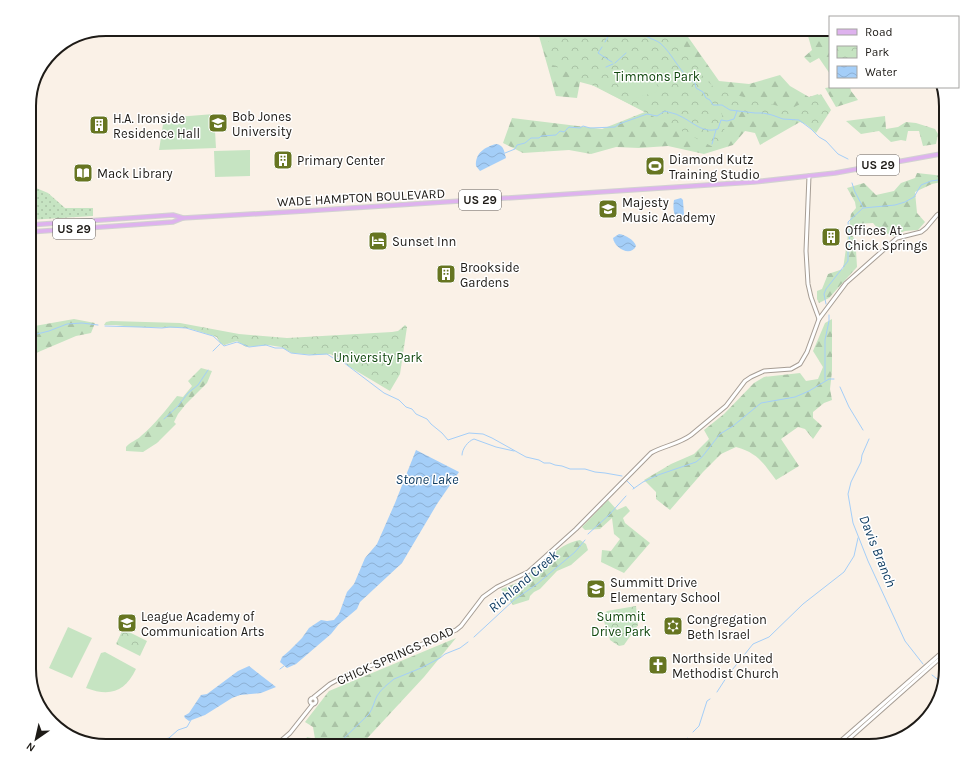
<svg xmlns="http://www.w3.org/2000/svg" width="975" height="775" font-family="Karla,sans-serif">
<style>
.grass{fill:url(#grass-dots)}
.forest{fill:url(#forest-firs)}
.park{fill:url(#park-crowns)}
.garden{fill:#c6e4c2}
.water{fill:url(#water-waves)}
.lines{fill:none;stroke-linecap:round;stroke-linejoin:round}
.stream{stroke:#a4cef8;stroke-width:1}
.tertiary-casing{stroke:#a69d94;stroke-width:5}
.primary-casing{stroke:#d2d1d1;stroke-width:5.5}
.tertiary{stroke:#fff;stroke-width:3}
.primary{stroke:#deb2ee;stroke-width:3.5}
.labels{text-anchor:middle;stroke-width:3;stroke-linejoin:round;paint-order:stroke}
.shield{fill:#fff;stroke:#625f5d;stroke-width:1}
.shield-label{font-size:12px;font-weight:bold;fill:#1e1b17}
.park-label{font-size:13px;fill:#10470d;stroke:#fff}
.poi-label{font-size:13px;fill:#1e1b17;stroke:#fff;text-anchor:start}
.street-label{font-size:13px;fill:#1e1b17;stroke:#fff}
.water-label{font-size:14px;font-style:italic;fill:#0f3d63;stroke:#fff}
.rim{fill:none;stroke:#1e1b17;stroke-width:2}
</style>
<defs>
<pattern id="grass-dots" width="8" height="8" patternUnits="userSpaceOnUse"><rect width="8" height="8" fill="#c6e4c2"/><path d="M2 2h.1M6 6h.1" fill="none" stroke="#aac3a6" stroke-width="1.8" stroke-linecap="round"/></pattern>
<pattern id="forest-firs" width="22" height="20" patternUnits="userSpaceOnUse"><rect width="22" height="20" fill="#c6e4c2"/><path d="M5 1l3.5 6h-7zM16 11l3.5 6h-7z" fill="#aac3a6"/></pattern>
<pattern id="park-crowns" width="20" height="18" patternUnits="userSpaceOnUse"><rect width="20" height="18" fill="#c6e4c2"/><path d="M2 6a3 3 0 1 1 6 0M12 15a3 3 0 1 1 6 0" fill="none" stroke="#aac3a6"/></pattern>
<pattern id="water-waves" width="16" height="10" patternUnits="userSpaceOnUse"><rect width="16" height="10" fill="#a4cef8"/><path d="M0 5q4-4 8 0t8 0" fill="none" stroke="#8db0d4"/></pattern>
</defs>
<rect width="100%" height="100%" fill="#faf1e7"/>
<!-- grass -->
<path class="grass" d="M29,185l19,8 17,15h28v8l-64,4z"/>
<!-- forest -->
<g class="forest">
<path d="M537,29h134l4,2 11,3 33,47 30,3 31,-9 10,11 19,11 9,-3 10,15 -13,19 -15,-6 -40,23 -5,-12 -10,-2 -12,14 -29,9 -36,-8 -29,2 -23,-1 -25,7 -22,-4 -46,3 -20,-10 9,-25 90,11 43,-17 -50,-26 -15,-4 -3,16 -21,-2z"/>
<path d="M806,29h24v45l-11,-16 -9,5 -6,-6 8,-7z"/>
<path d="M831,87h19l1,4 7,9 -22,7 -11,-19z"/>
<path d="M885,116l1,13 12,-2 8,-5 10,1 19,6 3,5 -2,10 -13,2 -4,-15h-11l-2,10 -5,-1 -10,2 -12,-11 -18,3 -15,-13z"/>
<path d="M917,173l27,3 2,-2v7l-14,3 -17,8 2,21 8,9 -7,8 -13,1 -13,5 -14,-7 -5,-6 -18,1 -4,10 8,11 -3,5 1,17 -28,31 -10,5 -2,-4v-8l5,-2 6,-15 15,-5 8,-55 5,-6 -1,-6 -8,-14 17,-5 12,12 18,-4 7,-8 14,-5z"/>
<path d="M74,319l21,4 -4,10 -15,3 -47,20v-29z"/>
<path d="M832,319v52l-2,18 2,11 -8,3 -11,9v6l9,8 -9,13 -8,-10 -7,-2 -17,12 18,27 -23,14c-13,-17 -18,-27 -40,-33l-15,7 -18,18 -33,38 -14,-11v-7l-12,-12 17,-10 10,-6 23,-10 15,-15 -5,-9 20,-16 30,-31 10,-6 36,-4 6,8 12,-2 5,-12 -10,-16 12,-28z"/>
<path d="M201,368l11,3 -5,12 -21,21 -8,10 -4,8 2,2 -19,19 -14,9 -17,-1v-4c5,-6 10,-6 15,-11 14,-12 25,-26 36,-40l6,1 9,-11 -4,-5z"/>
<path d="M608,500l9,10 9,-4 4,5 -7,7 2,5 25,20 -26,30 -23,-11 1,-12 9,1 9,-12 -6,-5 -2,-16 -12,11 -15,1 -3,-3z"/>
<path d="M580,540l6,4 2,6 -17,15 -14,6 -17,18 -6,3 -4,4 -1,4 -16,5 -12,-16c7,-3 15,-5 21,-9 20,-12 33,-36 58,-40z"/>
<path d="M456,638l-32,39 -64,69h-54l-2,-3 3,-6 8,2 -2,-12 -8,-5 24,-31z"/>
</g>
<!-- park -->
<g class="park">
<path d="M547,29h104c9,7 18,12 30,13l14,20 9,16 13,12 73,19 31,-15 10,16 -15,23 -15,-13 -5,-1 -5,2 -6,-1 -1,-2 -3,3c-6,-4 -14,-4 -20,-2l-41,-15 7,41 -12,3 -164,-84z"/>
<path d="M111,321l69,2 59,11 48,4 105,-6 6,-1 7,-6 2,2 -7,47 -10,17 -42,-25 -4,-6 -14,-6 -16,1 -22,-2 -11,-6 -13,-2 -22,2 -9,-6 -13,4 -4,-2 -3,-6 -29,-9 -56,-1 -16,-2h-12l2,-3z"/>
<path d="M636,606l2,19 -14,20 -5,1 -9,-6 -3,-15h-2l-2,-10 4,-4z"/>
<path d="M123,629l24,12 -7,15 -24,-12z"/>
</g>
<!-- garden -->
<g class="garden">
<path d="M646,63l12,24 -2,5 -24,7c-6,-16 1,-27 14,-36z"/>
<path d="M214,114l2,34 -57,2 5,-32z"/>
<path d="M250,150v26l-35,1 -1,-26z"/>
<path d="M68,627l24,11 -20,40 -23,-10z"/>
<path d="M105,652l31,17c-11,23 -26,28 -50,19l15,-35z"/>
</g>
<!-- water -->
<g class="water">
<path d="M496,144c8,1 8,7 10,14l-26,13 -4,-5c-1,-13 9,-19 20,-22z"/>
<path d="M681,198l2,2 1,15 -2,3h-5c-4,-4 -4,-12 -3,-18z"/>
<path d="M619,234c7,1 15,6 17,12 -6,12 -22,1 -23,-8z"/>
<path d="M416,450l43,22 -22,32 -35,59 -42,39 -3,7 -18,15 -8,10 -35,30 -9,4 -7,-6 2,-5 7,-6 13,-13 7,-10 12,-8 6,1 7,-1 5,-6 8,-22 7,-8 11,-26 12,-14 18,-41z"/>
<path d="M249,666l27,21 -15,6 -21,2 -8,3 -27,17 -16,6 -4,-3 -1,-2 5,-3 12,-18 6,-1 31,-23z"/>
</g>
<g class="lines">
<!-- stream -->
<g class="stream">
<path d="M640,29c3,9 13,9 20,14 13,11 20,31 35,40l1,5 7,4 3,6 4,2 3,5h9l8,5 25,3h8l9,2 11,4 16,1 12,9 8,8 7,4 12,13 10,5"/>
<path d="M262,34l4,-5"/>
<path d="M582,36l8,-4 15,-3"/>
<path d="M605,42l3,-5v-8"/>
<path d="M602,47l-4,6 14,9"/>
<path d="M615,63l11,-10"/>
<path d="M606,67l7,-3"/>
<path d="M712,144l4,-14"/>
<path d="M505,153l10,-4 2,-4 8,-2 6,-5h8l2,-2 15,-1 4,-4 4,1 5,-5 11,1 3,-2 7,2 25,-1 4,-3 28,-10 10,2 8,-5c5,2 10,2 15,5 13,6 23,18 38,13l3,-9 6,1 7,-2 3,-8"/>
<path d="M852,183l3,9 8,15"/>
<path d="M826,304l-2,-10 2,-5 22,-28v-11l2,-6 -2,-22 15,-14 32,-3 10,-3 9,-5 7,-12 10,-4 15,-2"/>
<path d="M105,326l35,1 22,1 8,-1 16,1 27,8 11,10 13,-4 12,5 17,-2 9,3h8l8,5 18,2 18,-1 6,4 6,1 45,34 15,7 7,7 6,2 4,5 11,5 4,5 11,9 6,7 21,-7 14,1 9,4 34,19 13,3 5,3h6l5,2 7,1 8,3h15l10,3 10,1 17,3"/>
<path d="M29,339l8,-5 12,-3 18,-7 15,-1 16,2"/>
<path d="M213,351l7,-7"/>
<path d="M825,380v-40l4,-19v-6"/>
<path d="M840,387l9,20 14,23"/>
<path d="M164,419l14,-13 10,-13 10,-8 10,-15"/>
<path d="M869,439l-7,16 -1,7 -10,20 -3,12 5,29 15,38 37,80 18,23"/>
<path d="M462,455c0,-6 6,-14 12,-16l22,8 18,4"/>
<path d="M627,481l7,7"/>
<path d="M633,489l10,-7 15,-7 38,-13 6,-5 18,-23 13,-8 28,-23 34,-6 14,-6 20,-12h5"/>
<path d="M588,534l21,-19 17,-19"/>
<path d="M474,637l40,-37 23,-16 38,-32 10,-12"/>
<path d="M280,669l4,-3"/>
<path d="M932,675l9,7"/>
<path d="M717,692l11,-17 25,-31 16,-7 34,-33 41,-32 10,-16 4,-18"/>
<path d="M693,732l6,-6 8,-25 3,-2"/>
<path d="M155,746l3,-5 11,-3 9,-8 9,-3 4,-7"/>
<path d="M336,746l33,-32c4,-6 5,-12 8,-18 4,-7 11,-12 17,-17l27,-11 19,-10 5,-4 15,-6 8,-6"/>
<path d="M679,746l8,-8"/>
</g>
<defs>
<g id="tertiary">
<path d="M809,176l-3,75 2,33 3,13 8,22"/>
<path d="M314,697l16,-13 11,-6 115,-48 5,-4 22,-29 14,-10 31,-15 48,-43 75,-76c12,-7 28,-9 40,-18l35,-29 19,-25 6,-4 13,-6 27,-2 9,-5 7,-12 12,-33 27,-36 51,-45 24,-6 5,-4 11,-13 9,-6"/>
<circle cx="313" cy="701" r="3"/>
<path d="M275,746l15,-13 23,-29"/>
<path d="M835,746l111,-97"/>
<path d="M841,746l105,-93"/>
</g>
<g id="primary">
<path d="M29,225l144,-10 10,3 122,-7 449,-29 81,-9 111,-20"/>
<path d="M29,232l130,-9 14,-1 10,-4"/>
</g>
</defs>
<!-- tertiary casing -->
<use href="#tertiary" class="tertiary-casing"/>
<!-- primary casing -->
<use href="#primary" class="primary-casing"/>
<!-- tertiary -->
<use href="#tertiary" class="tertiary"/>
<!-- primary -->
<use href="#primary" class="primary"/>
</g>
<!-- icons -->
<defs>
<symbol id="university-square" viewBox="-11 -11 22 22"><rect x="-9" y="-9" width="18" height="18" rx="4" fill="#667521" stroke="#fff"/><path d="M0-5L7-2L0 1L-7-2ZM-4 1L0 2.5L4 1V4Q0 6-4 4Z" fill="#fff"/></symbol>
<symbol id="building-square" viewBox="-11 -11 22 22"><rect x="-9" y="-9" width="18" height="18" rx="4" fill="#667521" stroke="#fff"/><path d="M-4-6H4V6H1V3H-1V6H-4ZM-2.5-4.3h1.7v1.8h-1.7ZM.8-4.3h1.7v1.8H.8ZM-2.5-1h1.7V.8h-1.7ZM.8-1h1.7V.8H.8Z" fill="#fff"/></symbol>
<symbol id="stadium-square" viewBox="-11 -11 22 22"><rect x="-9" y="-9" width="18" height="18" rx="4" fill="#667521" stroke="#fff"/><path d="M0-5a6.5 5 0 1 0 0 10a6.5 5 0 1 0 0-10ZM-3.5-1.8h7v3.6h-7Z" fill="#fff"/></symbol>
<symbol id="library-square" viewBox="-11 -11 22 22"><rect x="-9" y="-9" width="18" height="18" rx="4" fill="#667521" stroke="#fff"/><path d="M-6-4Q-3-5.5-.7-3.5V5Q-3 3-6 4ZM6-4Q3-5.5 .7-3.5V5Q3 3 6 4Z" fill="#fff"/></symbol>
<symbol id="school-square" viewBox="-11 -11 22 22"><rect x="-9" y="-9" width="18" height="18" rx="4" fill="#667521" stroke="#fff"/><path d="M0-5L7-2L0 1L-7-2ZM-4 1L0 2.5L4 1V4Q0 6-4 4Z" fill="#fff"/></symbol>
<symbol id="hotel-square" viewBox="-11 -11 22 22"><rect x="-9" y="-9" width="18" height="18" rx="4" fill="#667521" stroke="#fff"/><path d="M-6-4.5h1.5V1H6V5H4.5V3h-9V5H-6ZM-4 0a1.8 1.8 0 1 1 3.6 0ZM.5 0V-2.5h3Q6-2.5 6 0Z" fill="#fff"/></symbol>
<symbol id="synagogue-square" viewBox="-11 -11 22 22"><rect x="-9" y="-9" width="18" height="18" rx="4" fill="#667521" stroke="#fff"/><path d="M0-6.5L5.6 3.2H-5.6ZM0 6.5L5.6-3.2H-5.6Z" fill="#fff"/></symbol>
<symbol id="church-square" viewBox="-11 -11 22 22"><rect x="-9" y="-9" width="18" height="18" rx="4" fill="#667521" stroke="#fff"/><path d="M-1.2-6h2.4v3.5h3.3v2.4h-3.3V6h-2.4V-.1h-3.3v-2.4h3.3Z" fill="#fff"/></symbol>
</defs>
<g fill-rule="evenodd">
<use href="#university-square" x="207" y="112" width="22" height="22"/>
<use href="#building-square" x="88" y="114" width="22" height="22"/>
<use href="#building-square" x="272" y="149" width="22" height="22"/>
<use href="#stadium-square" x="644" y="155" width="22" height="22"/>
<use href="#library-square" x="72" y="162" width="22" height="22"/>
<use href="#school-square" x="597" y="198" width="22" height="22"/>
<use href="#building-square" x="820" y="226" width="22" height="22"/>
<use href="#hotel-square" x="367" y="230" width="22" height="22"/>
<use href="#building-square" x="435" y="263" width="22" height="22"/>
<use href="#school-square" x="585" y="578" width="22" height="22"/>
<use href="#school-square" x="116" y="612" width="22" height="22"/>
<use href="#synagogue-square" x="662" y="615" width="22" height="22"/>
<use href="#church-square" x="647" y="654" width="22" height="22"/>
</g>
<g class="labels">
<!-- shield labels -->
<g class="shield">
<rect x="857" y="155" width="42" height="20" rx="3"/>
<rect x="459" y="190" width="42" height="20" rx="3"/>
<rect x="53" y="219" width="42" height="20" rx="3"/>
</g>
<g class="shield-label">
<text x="878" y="169">US 29</text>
<text x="480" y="204">US 29</text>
<text x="74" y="233">US 29</text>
</g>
<!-- park labels -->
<g class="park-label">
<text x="657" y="81">Timmons Park</text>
<text x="378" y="362">University Park</text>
<text x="621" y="621">Summit<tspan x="621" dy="15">Drive Park</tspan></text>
</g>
<!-- poi labels -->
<g class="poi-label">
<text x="232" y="121">Bob Jones<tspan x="232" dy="15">University</tspan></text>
<text x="113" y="123">H.A. Ironside<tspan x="113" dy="15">Residence Hall</tspan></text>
<text x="669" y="164">Diamond Kutz<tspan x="669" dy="15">Training Studio</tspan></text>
<text x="297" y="165">Primary Center</text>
<text x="97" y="178">Mack Library</text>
<text x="622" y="207">Majesty<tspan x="622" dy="15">Music Academy</tspan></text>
<text x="845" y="235">Offices At<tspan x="845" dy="15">Chick Springs</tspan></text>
<text x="392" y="246">Sunset Inn</text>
<text x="460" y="272">Brookside<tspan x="460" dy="15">Gardens</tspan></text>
<text x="610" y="587">Summitt Drive<tspan x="610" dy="15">Elementary School</tspan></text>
<text x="141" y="621">League Academy of<tspan x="141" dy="15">Communication Arts</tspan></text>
<text x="687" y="624">Congregation<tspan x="687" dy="15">Beth Israel</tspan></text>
<text x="672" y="663">Northside United<tspan x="672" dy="15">Methodist Church</tspan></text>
</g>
<!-- street labels -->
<g class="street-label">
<text transform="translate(361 197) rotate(-3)" y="5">WADE HAMPTON BOULEVARD</text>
<text transform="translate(395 655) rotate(-24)" y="5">CHICK SPRINGS ROAD</text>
</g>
<!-- water labels -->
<g class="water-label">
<text x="427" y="484">Stone Lake</text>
<text transform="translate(878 551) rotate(68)" y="5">Davis Branch</text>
<text transform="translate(523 581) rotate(-41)" y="5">Richland Creek</text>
</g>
</g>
<!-- crop -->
<path d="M0 0H975V775H0ZM106 36H869A70 70 0 0 1 939 106V669A70 70 0 0 1 869 739H106A70 70 0 0 1 36 669V106A70 70 0 0 1 106 36Z" fill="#fff" fill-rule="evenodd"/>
<path class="rim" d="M106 36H869A70 70 0 0 1 939 106V669A70 70 0 0 1 869 739H106A70 70 0 0 1 36 669V106A70 70 0 0 1 106 36Z"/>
<!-- legend -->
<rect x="829" y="16" width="130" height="72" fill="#ffffff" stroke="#a5a4a2"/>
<rect x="837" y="29" width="20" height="6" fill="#deb2ee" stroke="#a5a4a2"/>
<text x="865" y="36" font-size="12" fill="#1e1b17">Road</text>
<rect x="837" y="46" width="20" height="12" fill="url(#park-crowns)" stroke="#a5a4a2"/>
<text x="865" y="56" font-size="12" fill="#1e1b17">Park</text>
<rect x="837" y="66" width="20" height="12" fill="url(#water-waves)" stroke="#a5a4a2"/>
<text x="865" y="76" font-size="12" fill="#1e1b17">Water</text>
<!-- north arrow -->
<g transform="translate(36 739) rotate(214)" stroke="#ffffff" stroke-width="3" paint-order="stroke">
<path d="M0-3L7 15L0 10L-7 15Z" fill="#1e1b17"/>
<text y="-6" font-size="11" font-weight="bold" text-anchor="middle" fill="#1e1b17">N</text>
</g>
</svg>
